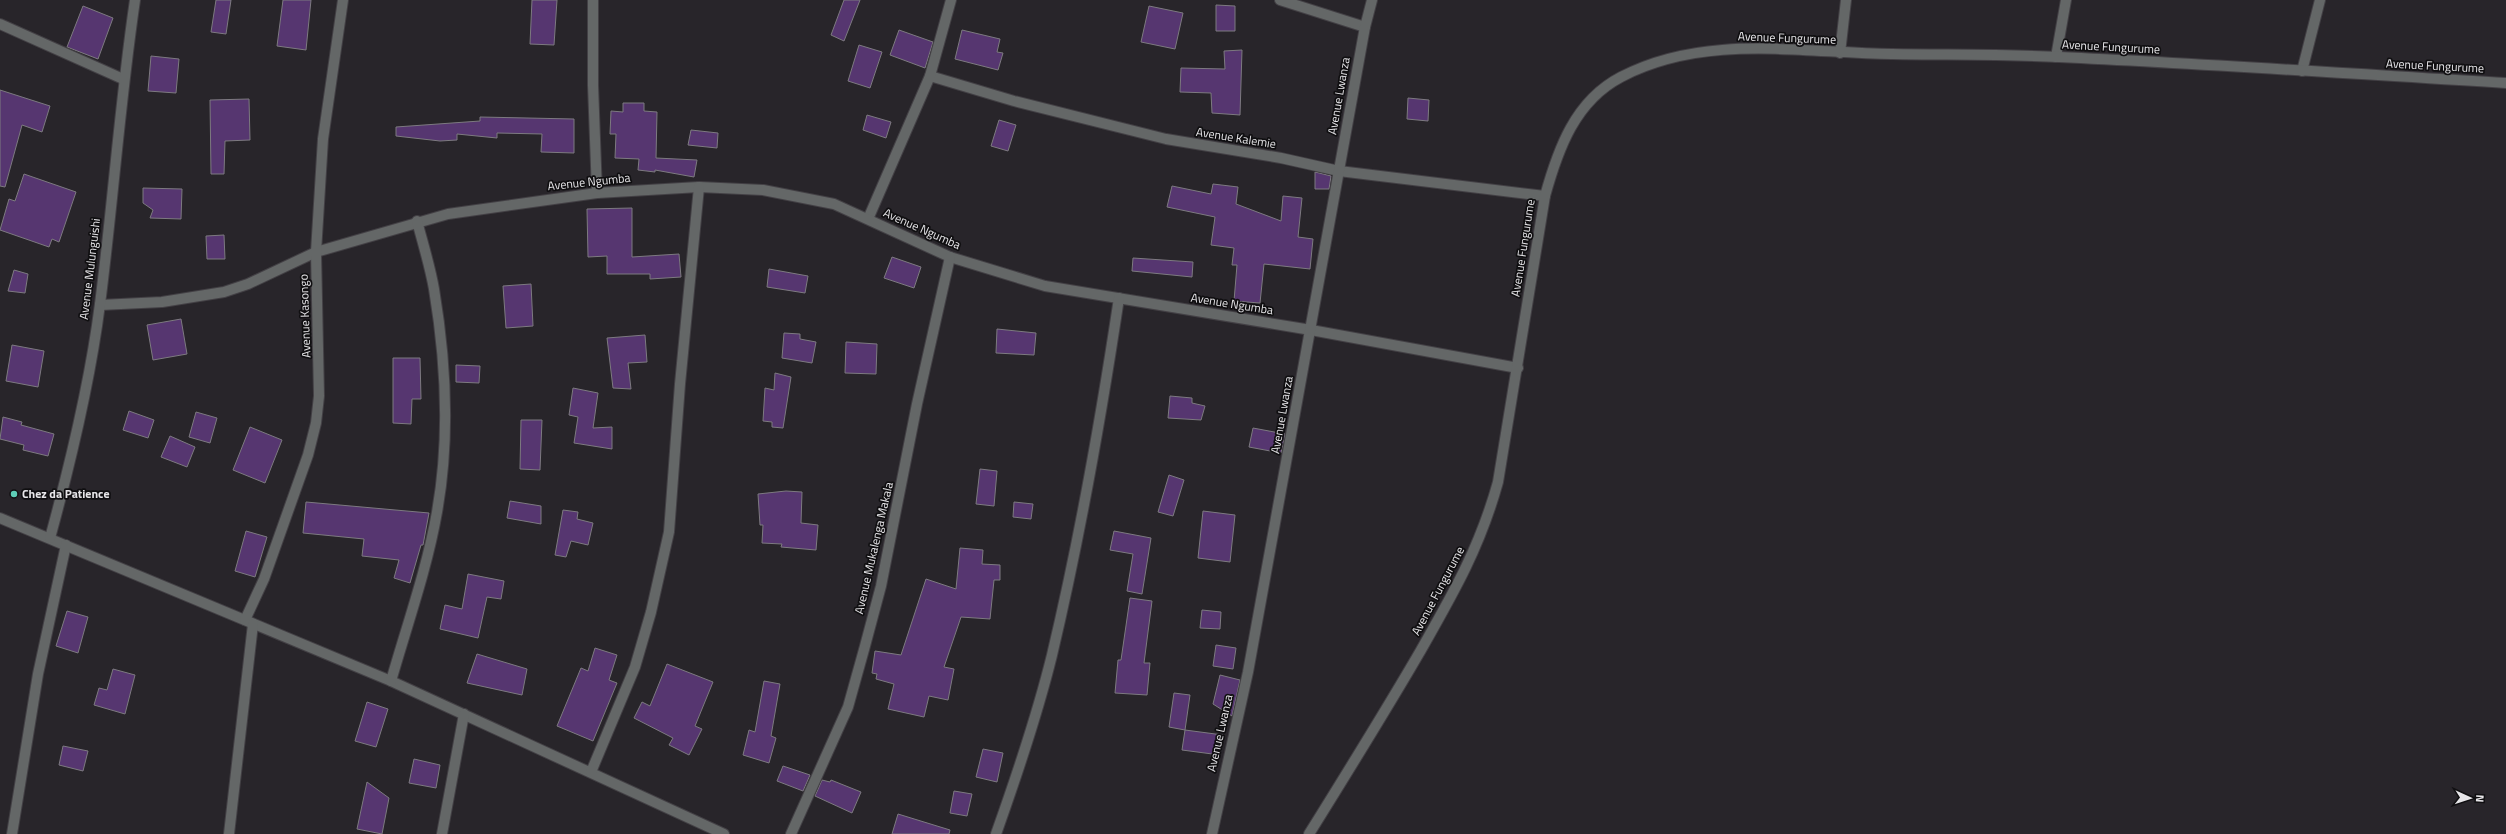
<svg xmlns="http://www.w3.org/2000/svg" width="2506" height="834" font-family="'Titillium Web',sans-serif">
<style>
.building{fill:#563670;stroke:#7d7a80}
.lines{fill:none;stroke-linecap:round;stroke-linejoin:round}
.minor-casing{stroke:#434045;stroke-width:12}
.minor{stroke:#646767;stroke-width:10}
.poi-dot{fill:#5eceb7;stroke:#100f11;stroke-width:1.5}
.labels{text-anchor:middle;stroke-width:3.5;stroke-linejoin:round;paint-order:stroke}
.street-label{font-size:12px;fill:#e7e6e9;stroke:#100f11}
.poi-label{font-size:12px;font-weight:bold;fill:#e7e6e9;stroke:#100f11;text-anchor:start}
</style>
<rect width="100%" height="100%" fill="#28252a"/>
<!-- building -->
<g class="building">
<path d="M216,0h15l-5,34 -15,-2z"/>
<path d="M283,0h28l-5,50 -29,-4z"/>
<path d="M532,0h25l-3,45 -24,-1z"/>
<path d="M844,0h16l-16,41 -13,-6z"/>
<path d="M1216,5l19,1v25h-19z"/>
<path d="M83,6l30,12 -15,41 -31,-12z"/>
<path d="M1149,6l34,7 -8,36 -34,-7z"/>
<path d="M899,30l34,12 -8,26 -35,-13z"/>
<path d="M962,30l38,9 -3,13 6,1 -5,17 -43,-11z"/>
<path d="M859,45l23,7 -12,36 -22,-7z"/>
<path d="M1242,50l-2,65 -28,-2 -1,-20 -31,-1 1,-24 44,1 -1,-18z"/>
<path d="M151,56l28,3 -3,34 -28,-2z"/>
<path d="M0,90l50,16 -8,26 -20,-7 -17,62 -5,-1z"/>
<path d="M1408,98l21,2 -1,21 -21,-2z"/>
<path d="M249,99l1,41 -25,1 -1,33h-13l-1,-74z"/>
<path d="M623,103h21v8l13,1 -1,46 41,2 -3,17 -39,-7v2l-17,-2 1,-11 -24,-1 1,-24h-6l1,-23 12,1z"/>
<path d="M867,115l24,7 -5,16 -23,-8z"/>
<path d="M480,117l94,2v34l-33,-1 1,-18 -45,-1v5l-40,-4v6l-17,1 -44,-5v-9l84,-6z"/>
<path d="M999,120l17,5 -8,26 -17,-5z"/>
<path d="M691,130l27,3 -1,15 -29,-3z"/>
<path d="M1315,172l16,4 -2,13h-14z"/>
<path d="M24,174l52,18 -17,50 -7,-3 -3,8 -49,-17 9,-31 6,2z"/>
<path d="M1213,184l25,3 -2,17 45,17 2,-25 19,2 -4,39 15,2 -3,30 -46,-5 -4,39 -26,-2 3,-36h-5l2,-17 -23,-3 4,-28 -48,-10 5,-21 39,8z"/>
<path d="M143,188l39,1 -1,30 -31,-1 3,-8 -10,-7z"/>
<path d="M632,208v49l47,-3 2,23 -31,2v-5h-43v-18l-19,1 -1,-48z"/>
<path d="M224,235l1,24h-18l-1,-23z"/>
<path d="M892,257l29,10 -7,21 -30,-10z"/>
<path d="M1133,258l60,4 -1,15 -60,-6z"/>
<path d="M769,269l39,7 -3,17 -38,-6z"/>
<path d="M14,270l14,4 -3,19 -17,-2z"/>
<path d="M531,284l2,42 -27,2 -3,-42z"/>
<path d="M181,319l6,35 -34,6 -6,-35z"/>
<path d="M997,329l39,4 -2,22 -38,-2z"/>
<path d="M784,333l16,1v5l16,3 -4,21 -30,-5z"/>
<path d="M645,335l2,27 -19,1 3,26 -18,-1 -6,-50z"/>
<path d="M846,342l31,2 -1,30 -31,-1z"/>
<path d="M12,345l32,6 -6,36 -32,-6z"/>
<path d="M393,358h27l1,41h-9l-1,25 -18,-1z"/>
<path d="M456,365l24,1 -1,17 -23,-1z"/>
<path d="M775,373l16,4 -8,51 -11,-1v-5l-9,-1 2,-33 9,2z"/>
<path d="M573,388l25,5 -5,35 19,-1v22l-38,-6 4,-26 -9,-2z"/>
<path d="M1170,396l22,2v5l13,3 -4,14 -33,-2z"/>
<path d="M129,411l25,9 -6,18 -25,-8z"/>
<path d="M196,412l21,6 -7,25 -21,-6z"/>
<path d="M3,417l19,5 -1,3 33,9 -6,22 -25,-6 1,-5 -24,-6z"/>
<path d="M521,420h21l-2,50 -20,-1z"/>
<path d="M250,427l32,13 -17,43 -32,-13z"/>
<path d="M1253,428l32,6 -4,19 -32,-6z"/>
<path d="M170,436l25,11 -8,20 -26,-10z"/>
<path d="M980,469l17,2 -3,35 -18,-2z"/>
<path d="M1169,475l15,5 -11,36 -15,-4z"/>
<path d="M786,491l16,1 -1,31 17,2 -2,25 -35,-3 1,-3 -20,-1 1,-18h-3l-2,-31z"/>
<path d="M510,501l31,5v18l-34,-6z"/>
<path d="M306,502l123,11 -6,32h-2l-11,38 -16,-5 5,-18 -37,-4 2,-17 -61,-6z"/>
<path d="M1014,502l19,2 -2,15 -18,-2z"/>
<path d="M563,510l15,2 -1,7 16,4 -5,22 -17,-4 -5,16 -11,-2z"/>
<path d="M1203,511l32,4 -5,47 -32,-4z"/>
<path d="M246,531l21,6 -12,40 -20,-6z"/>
<path d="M1114,531l37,7 -9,56 -15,-3 6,-37 -23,-4z"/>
<path d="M960,548l23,2 -1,14 18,1v15h-6l-4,39 -29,-2 -17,50 10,2 -6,31 -19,-4 -5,21 -36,-8 6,-25 -18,-5 1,-5 -5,-1 3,-22 26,4 25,-76 30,10z"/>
<path d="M468,574l36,7 -3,18 -14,-2 -9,41 -38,-9 5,-24 17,4z"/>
<path d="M1130,598l22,3 -8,62h6l-3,32 -32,-2 3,-33h3z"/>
<path d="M1202,610l19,2 -1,17 -20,-1z"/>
<path d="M67,611l21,6 -10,36 -22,-7z"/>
<path d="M1216,645l20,3 -3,21 -20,-3z"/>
<path d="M595,648l22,7 -8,25 8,3 -24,58 -36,-15 24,-58 7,3z"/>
<path d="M477,654l50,15 -5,26 -55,-12z"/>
<path d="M667,664l46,18 -18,44 7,3 -13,26 -20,-10 4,-7 -39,-20 8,-16 8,4z"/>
<path d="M113,669l22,6 -10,39 -31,-9 5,-17 8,2z"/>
<path d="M1220,675l20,5 -8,36 -19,-12z"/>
<path d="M764,681l16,3 -9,52 5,2 -7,25 -26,-8 6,-25 6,2z"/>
<path d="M1174,693l16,2 -5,35 -16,-3z"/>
<path d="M367,702l21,7 -12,38 -21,-6z"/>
<path d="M1185,730l38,5 -3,20 -38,-5z"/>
<path d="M63,746l25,5 -5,20 -24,-6z"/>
<path d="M983,749l20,4 -6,29 -21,-5z"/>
<path d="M414,759l26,6 -4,23 -27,-5z"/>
<path d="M783,766l27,9 -7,16 -26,-10z"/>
<path d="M822,780l8,2 1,-2 30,12 -9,21 -37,-17z"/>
<path d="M367,782l22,16 -7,36 -25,-5z"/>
<path d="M954,791l18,3 -5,22 -17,-3z"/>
<path d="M898,814l52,16 -1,4h-57z"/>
</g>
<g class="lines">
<defs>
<g id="minor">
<path d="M593,0v85l4,108"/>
<path d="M1280,0l85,27"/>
<path d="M0,24l123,55"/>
<path d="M1840,53l6,-53"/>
<path d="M2056,57l10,-57"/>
<path d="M2302,71l18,-71"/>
<path d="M930,76l84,25 152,38 115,19 58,13 206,25"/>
<path d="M868,219l62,-143 21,-76"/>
<path d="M100,305l62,-3 62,-10 24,-8 68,-32 132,-38 149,-21 102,-6 64,3 71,14 116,53 95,29 266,44 207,38"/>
<path d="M0,518l391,163 333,153"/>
<path d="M50,538c21,-77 40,-155 50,-234 13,-101 20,-203 35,-304"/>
<path d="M245,620l19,-41 44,-124 8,-32 3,-27 -3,-144 7,-113 20,-139"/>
<path d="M391,681c16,-56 36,-112 46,-169 13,-73 9,-151 -3,-223 -4,-23 -11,-45 -17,-68"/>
<path d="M591,772l44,-105 16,-55 18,-80 11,-148 19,-197"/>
<path d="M12,834l26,-160 28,-129"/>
<path d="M229,834l24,-210"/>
<path d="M442,834l22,-120"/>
<path d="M791,834l57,-127 17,-61 16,-60 36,-182 33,-147"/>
<path d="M996,834c21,-59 41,-118 56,-179 28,-118 49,-237 67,-357"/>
<path d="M1212,834l36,-162 117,-645 7,-27"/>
<path d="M1309,834c38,-61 76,-122 112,-184 33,-58 59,-103 77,-168l47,-286c13,-47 30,-95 76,-119 84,-44 180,-24 271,-23 55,1 111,0 167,3 149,7 298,17 447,26"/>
</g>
</defs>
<!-- minor casing -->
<use href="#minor" class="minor-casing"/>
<!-- minor -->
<use href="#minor" class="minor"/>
</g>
<!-- markers -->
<circle class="poi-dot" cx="14" cy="494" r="4"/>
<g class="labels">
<!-- street labels -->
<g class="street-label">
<text transform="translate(1787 38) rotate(2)" y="4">Avenue Fungurume</text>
<text transform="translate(2111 47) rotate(3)" y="4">Avenue Fungurume</text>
<text transform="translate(2435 66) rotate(3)" y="4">Avenue Fungurume</text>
<text transform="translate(1339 96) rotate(-80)" y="4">Avenue Lwanza</text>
<text transform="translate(1236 138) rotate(9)" y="4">Avenue Kalemie</text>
<text transform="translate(589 182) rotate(-6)" y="4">Avenue Ngumba</text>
<text transform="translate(922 229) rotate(24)" y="4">Avenue Ngumba</text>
<text transform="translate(1523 248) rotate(-81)" y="4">Avenue Fungurume</text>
<text transform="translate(90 269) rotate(-83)" y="4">Avenue Mulunguishi</text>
<text transform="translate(1232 304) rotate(9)" y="4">Avenue Ngumba</text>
<text transform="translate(305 316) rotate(-92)" y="4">Avenue Kasongo</text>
<text transform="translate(1282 415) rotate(-80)" y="4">Avenue Lwanza</text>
<text transform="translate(874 548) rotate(-77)" y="4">Avenue Mukalenga Makala</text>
<text transform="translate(1438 591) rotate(-62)" y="4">Avenue Fungurume</text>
<text transform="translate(1220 733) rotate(-77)" y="4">Avenue Lwanza</text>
</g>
<!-- poi labels -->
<g class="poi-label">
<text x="22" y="498">Chez da Patience</text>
</g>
</g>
<!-- north arrow -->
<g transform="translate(2470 798) rotate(93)" stroke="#100f11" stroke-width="3" paint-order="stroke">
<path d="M0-3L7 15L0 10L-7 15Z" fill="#e7e6e9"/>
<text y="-6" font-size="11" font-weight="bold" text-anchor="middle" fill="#e7e6e9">N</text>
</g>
</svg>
